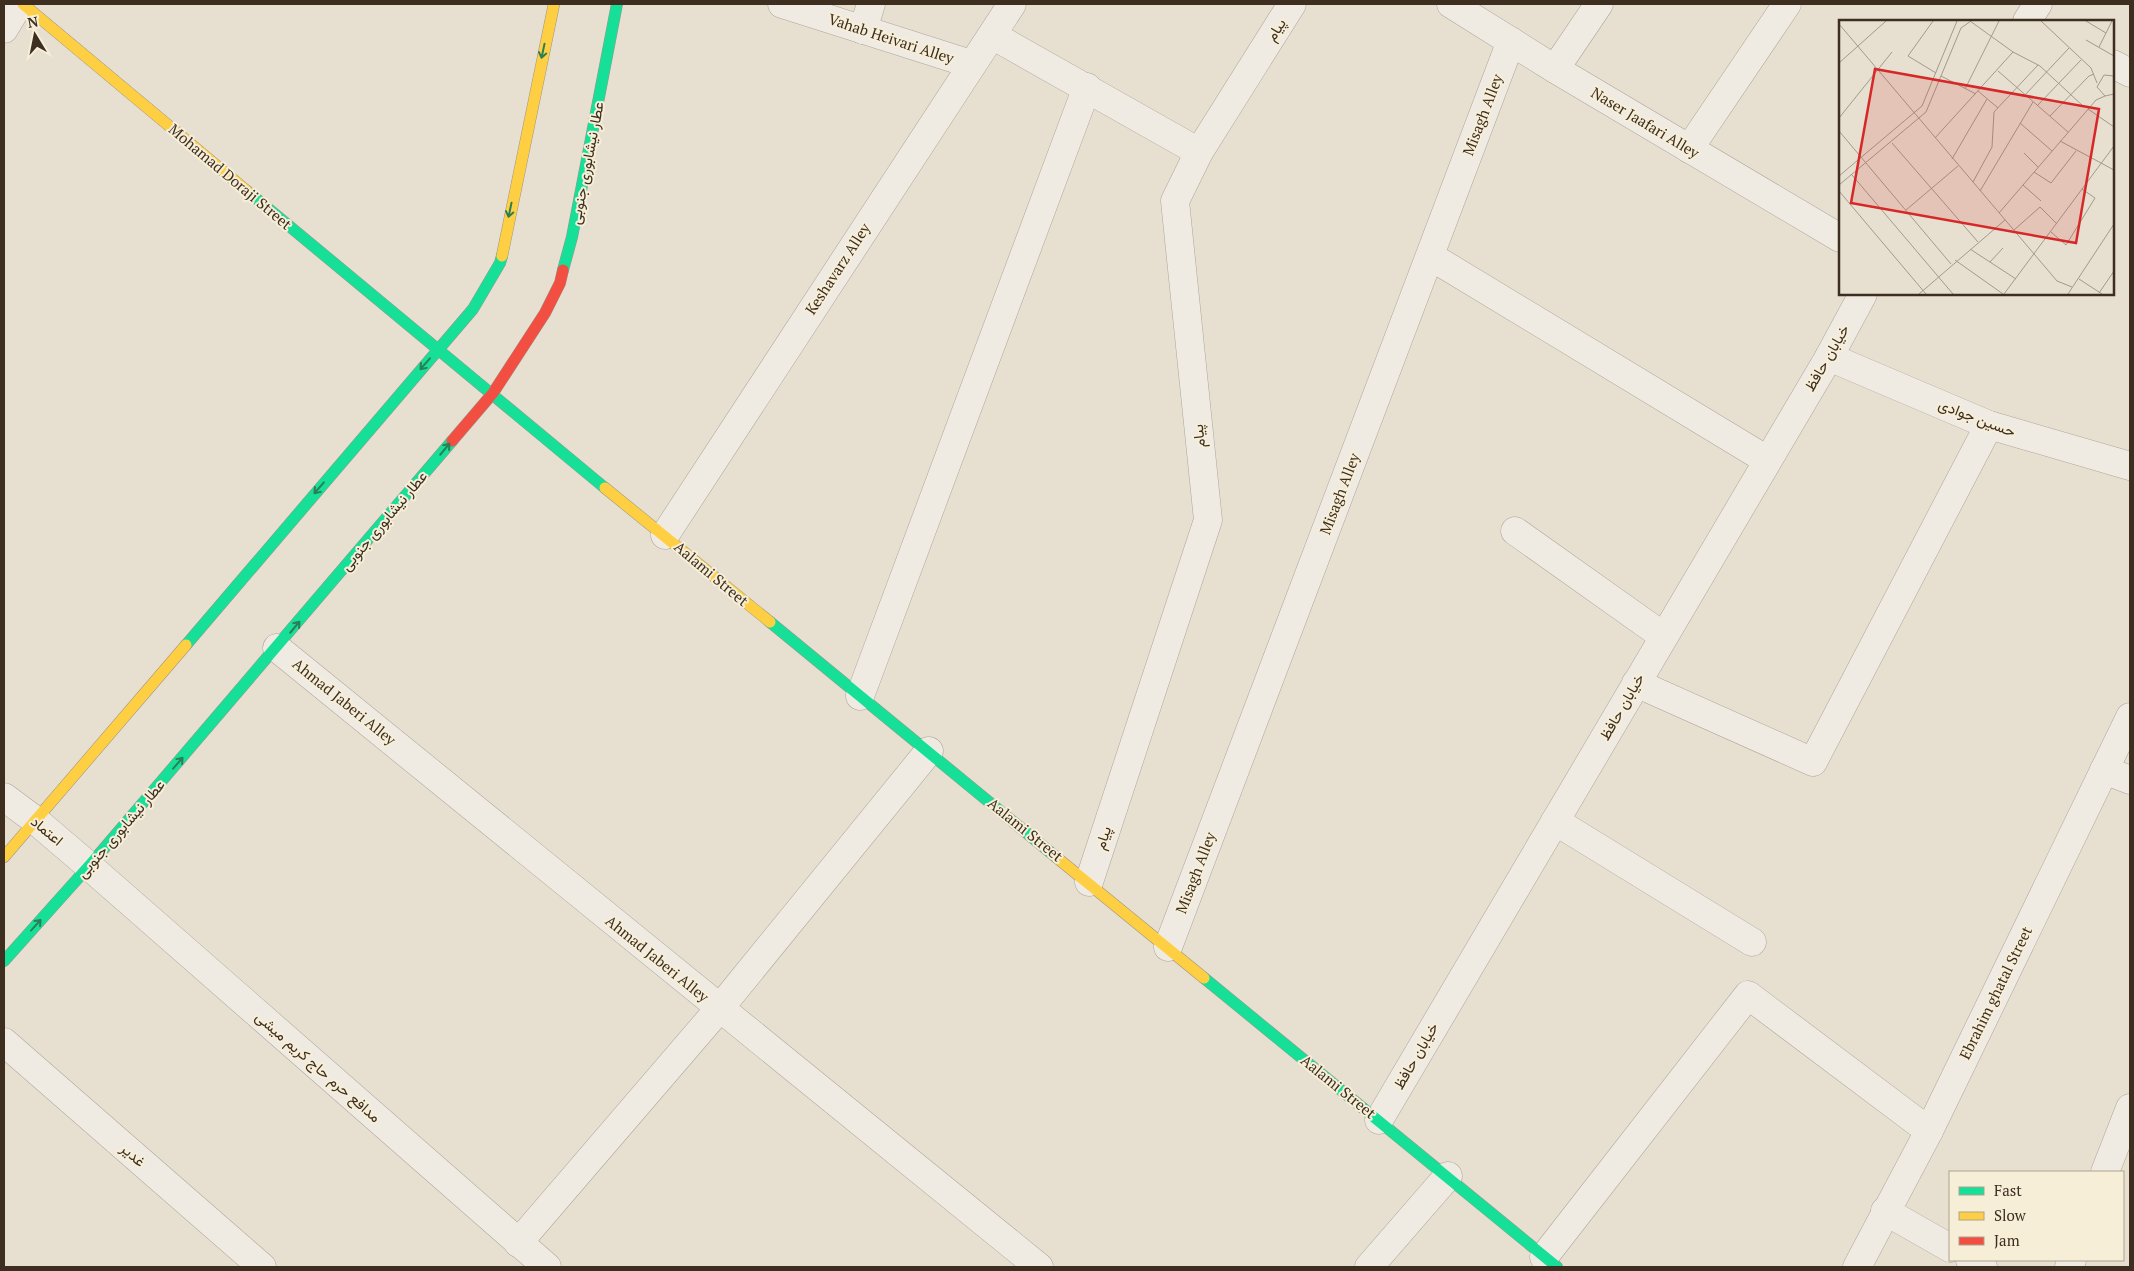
<svg xmlns="http://www.w3.org/2000/svg" width="2134" height="1271" font-family="'PT Serif',Vazirmatn,serif">
<style>
.lines{fill:none;stroke-linecap:round;stroke-linejoin:round}
.street-casing{stroke:#ada599;stroke-width:29}
.fast-casing{stroke:#9c958a;stroke-width:12}
.slow-casing{stroke:#9c958a;stroke-width:12}
.jam-casing{stroke:#9c958a;stroke-width:12}
.street{stroke:#efebe3;stroke-width:28}
.fast{stroke:#16e098;stroke-width:11}
.slow{stroke:#ffcf43;stroke-width:11}
.jam{stroke:#f24e42;stroke-width:11}
.oneway{stroke:#2b7e56}
.labels{text-anchor:middle;stroke-width:4;stroke-linejoin:round;paint-order:stroke}
.street-label{font-size:15px;fill:#3d2e20;stroke:#f7eed8}
.inset-road{fill:none;stroke:#a3998a;stroke-width:1}
.view{fill:#d62828;fill-opacity:0.15;stroke:#d62828;stroke-width:2.5}
.inset-edge{fill:none;stroke:#3d2e20;stroke-width:2.5}
</style>
<rect width="100%" height="100%" fill="#e7e0d1"/>
<g class="lines">
<defs>
<g id="street">
<path d="M782,4l189,60"/>
<path d="M1451,4l104,65 285,169"/>
<path d="M2027,21l11,-17"/>
<path d="M4,29l15,-25"/>
<path d="M863,30l8,-26"/>
<path d="M992,35l207,117"/>
<path d="M2113,64l17,9"/>
<path d="M1555,69l44,-65"/>
<path d="M1689,149l98,-145"/>
<path d="M1430,256l337,204"/>
<path d="M1829,357l160,68 141,41"/>
<path d="M1515,531l148,105"/>
<path d="M665,535l347,-531"/>
<path d="M277,648l762,619"/>
<path d="M1636,683l177,79 176,-337"/>
<path d="M860,696l227,-609"/>
<path d="M2104,770l26,10"/>
<path d="M4,797l31,23 54,46 458,401"/>
<path d="M1555,821l197,121"/>
<path d="M1089,882l119,-362 -33,-319 24,-49 93,-148"/>
<path d="M1168,947l343,-906"/>
<path d="M4,1042l258,225"/>
<path d="M1379,1120l450,-763 34,-63"/>
<path d="M2105,1172l25,-64"/>
<path d="M1885,1211l65,37"/>
<path d="M518,1243l201,-234 210,-258"/>
<path d="M1544,1257l204,-262 181,136"/>
<path d="M1970,1260l13,7"/>
<path d="M1369,1267l79,-91"/>
<path d="M1857,1267l72,-136 201,-414"/>
<path d="M2069,1267l3,-7"/>
</g>
<g id="fast">
<path d="M247,191l358,297"/>
<path d="M563,270l9,-33 45,-233"/>
<path d="M770,622l286,235"/>
<path d="M186,645l287,-336 27,-46 2,-7"/>
<path d="M4,961l85,-95 363,-425"/>
<path d="M1204,978l353,289"/>
</g>
<g id="slow">
<path d="M23,4l224,187"/>
<path d="M502,256l52,-252"/>
<path d="M605,488l165,134"/>
<path d="M4,857l182,-212"/>
<path d="M1056,857l148,121"/>
</g>
<path id="jam" d="M452,441l41,-48 52,-80 15,-30 3,-13"/>
</defs>
<!-- street casing -->
<use href="#street" class="street-casing"/>
<!-- fast casing -->
<use href="#fast" class="fast-casing"/>
<!-- slow casing -->
<use href="#slow" class="slow-casing"/>
<!-- jam casing -->
<use href="#jam" class="jam-casing"/>
<!-- street -->
<use href="#street" class="street"/>
<!-- fast -->
<use href="#fast" class="fast"/>
<!-- slow -->
<use href="#slow" class="slow"/>
<!-- jam -->
<use href="#jam" class="jam"/>
</g>
<!-- one-way arrows -->
<defs><path id="oneway-shaft" d="M-6 0H5M1.5-3L5.5 0L1.5 3" fill="none" stroke-width="1.6" stroke-linecap="round" stroke-linejoin="round" transform="scale(1.25)"/></defs>
<g class="oneway">
<use href="#oneway-shaft" transform="translate(543 51) rotate(102)"/>
<use href="#oneway-shaft" transform="translate(510 210) rotate(102)"/>
<use href="#oneway-shaft" transform="translate(425 364) rotate(131)"/>
<use href="#oneway-shaft" transform="translate(445 449) rotate(-50)"/>
<use href="#oneway-shaft" transform="translate(319 488) rotate(131)"/>
<use href="#oneway-shaft" transform="translate(295 627) rotate(-50)"/>
<use href="#oneway-shaft" transform="translate(178 763) rotate(-49)"/>
<use href="#oneway-shaft" transform="translate(36 925) rotate(-48)"/>
</g>
<g class="labels">
<!-- street labels -->
<g class="street-label">
<text transform="translate(1276 30) rotate(-58)" y="5">پیام</text>
<text transform="translate(891 39) rotate(18)" y="5">Vahab Heivari Alley</text>
<text transform="translate(1483 115) rotate(-69)" y="5">Misagh Alley</text>
<text transform="translate(1645 123) rotate(31)" y="5">Naser Jaafari Alley</text>
<text transform="translate(587 163) rotate(-79)" y="5">عطار نیشابوری جنوبی</text>
<text transform="translate(230 177) rotate(40)" y="5">Mohamad Doraji Street</text>
<text transform="translate(838 269) rotate(-57)" y="5">Keshavarz Alley</text>
<text transform="translate(1827 358) rotate(-60)" y="5">خیابان حافظ</text>
<text transform="translate(1977 418) rotate(21)" y="5">حسین جوادی</text>
<text transform="translate(1199 436) rotate(-96)" y="5">پیام</text>
<text transform="translate(1340 494) rotate(-69)" y="5">Misagh Alley</text>
<text transform="translate(384 521) rotate(-50)" y="5">عطار نیشابوری جنوبی</text>
<text transform="translate(711 574) rotate(40)" y="5">Aalami Street</text>
<text transform="translate(344 702) rotate(39)" y="5">Ahmad Jaberi Alley</text>
<text transform="translate(1622 707) rotate(-60)" y="5">خیابان حافظ</text>
<text transform="translate(121 829) rotate(-49)" y="5">عطار نیشابوری جنوبی</text>
<text transform="translate(1025 830) rotate(39)" y="5">Aalami Street</text>
<text transform="translate(47 831) rotate(40)" y="5">اعتماد</text>
<text transform="translate(1103 838) rotate(-72)" y="5">پیام</text>
<text transform="translate(1196 873) rotate(-69)" y="5">Misagh Alley</text>
<text transform="translate(657 959) rotate(39)" y="5">Ahmad Jaberi Alley</text>
<text transform="translate(1996 993) rotate(-64)" y="5">Ebrahim ghatal Street</text>
<text transform="translate(1416 1056) rotate(-60)" y="5">خیابان حافظ</text>
<text transform="translate(318 1067) rotate(41)" y="5">مدافع حرم حاج کریم میشی</text>
<text transform="translate(1338 1087) rotate(39)" y="5">Aalami Street</text>
<text transform="translate(133 1155) rotate(41)" y="5">غدیر</text>
</g>
</g>
<!-- overview -->
<g transform="translate(1839 20)">
<rect width="275" height="275" fill="#e7e0d1"/>
<path class="inset-road" d="M94,1l-25,35 28,17M202,1l50,47 6,15M247,1l20,12M0,4l218,257 15,6M247,20l28,16M260,27l13,-26M174,32l27,14 43,40M0,43l47,-42M159,51l70,61M102,56l35,18M275,56l-10,-1 -7,12 8,9 9,-2M126,69l34,-68M139,71l20,17M186,75l44,-47M198,86l44,-46M249,89l26,18M211,96l39,-40 5,-2M0,98l53,-66M181,103l32,28M0,111l112,133M96,118l78,-86 -43,-31M221,121l54,29M53,123l86,99M185,133l14,14M113,139l35,-60M195,152l17,11 25,-32M13,155l101,119M0,156l83,-70 35,-85M134,162l19,-35 2,-35 44,-47M0,165l87,-73 35,-84 10,-7M184,165l18,16M0,171l87,103M141,171l53,-89M67,190l52,-44M160,193l97,-113 9,-4M175,210l26,-23 17,17M212,212l15,13 29,-47 -13,-9M131,229l46,30M116,240l48,34M151,242l13,-14M240,259l23,15M260,273l15,-22M80,274l86,-74M165,274l110,-148M229,274l46,-70"/>
<path class="view" d="M36,49l224,40 -23,134 -225,-40z"/>
<rect width="275" height="275" class="inset-edge"/>
</g>
<!-- border -->
<rect width="2134" height="1271" fill="none" stroke="#3d2e20" stroke-width="10"/>
<!-- legend -->
<rect x="1949" y="1171" width="175" height="90" fill="#f7eed8" stroke="#ada18e"/>
<rect x="1959" y="1187" width="25" height="8" fill="#16e098" stroke="#ada18e"/>
<text x="1994" y="1196" font-size="15" fill="#3d2e20">Fast</text>
<rect x="1959" y="1212" width="25" height="8" fill="#ffcf43" stroke="#ada18e"/>
<text x="1994" y="1221" font-size="15" fill="#3d2e20">Slow</text>
<rect x="1959" y="1237" width="25" height="8" fill="#f24e42" stroke="#ada18e"/>
<text x="1994" y="1246" font-size="15" fill="#3d2e20">Jam</text>
<!-- north arrow -->
<g transform="translate(35 35) rotate(350)" stroke="#f7eed8" stroke-width="4" paint-order="stroke">
<path d="M0-4L9 19L0 12L-9 19Z" fill="#3d2e20"/>
<text y="-8" font-size="14" font-weight="bold" text-anchor="middle" fill="#3d2e20">N</text>
</g>
</svg>
